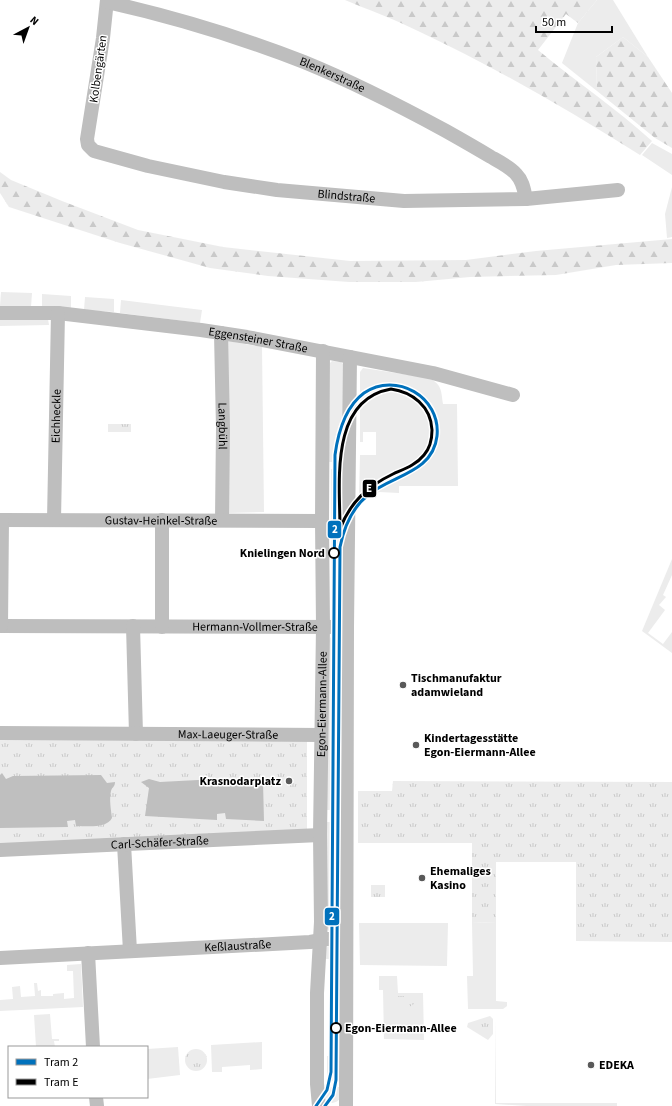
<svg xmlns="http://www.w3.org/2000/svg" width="672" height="1106" font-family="'Source Sans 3',sans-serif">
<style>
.grass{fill:#ececec}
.forest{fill:url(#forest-firs)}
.park{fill:url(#park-tufts)}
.water{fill:#bfbfbf}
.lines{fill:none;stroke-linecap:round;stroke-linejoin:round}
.minor{stroke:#bebebe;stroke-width:14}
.tram-1-casing{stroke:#fff;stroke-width:6}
.tram-2-casing{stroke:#fff;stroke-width:6}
.tram-1{stroke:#0071bc;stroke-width:3}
.tram-2{stroke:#000;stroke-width:3}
.stop-dot{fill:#fff;stroke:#000;stroke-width:2}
.poi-dot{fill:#595959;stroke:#fff;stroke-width:1.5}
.labels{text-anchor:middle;stroke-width:3;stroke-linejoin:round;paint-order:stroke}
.street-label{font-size:12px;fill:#000;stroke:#fff}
.stop-label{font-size:12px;font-weight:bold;fill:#000;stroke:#fff;text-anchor:end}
.poi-label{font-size:12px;font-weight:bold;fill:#000;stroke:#fff;text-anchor:start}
.line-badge{stroke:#fff;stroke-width:1.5}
.badge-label{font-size:11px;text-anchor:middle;font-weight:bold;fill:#fff}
</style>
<defs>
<pattern id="forest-firs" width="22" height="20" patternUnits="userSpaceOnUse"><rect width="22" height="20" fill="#ececec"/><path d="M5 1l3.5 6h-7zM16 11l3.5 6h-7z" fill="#c9c9c9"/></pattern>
<pattern id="park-tufts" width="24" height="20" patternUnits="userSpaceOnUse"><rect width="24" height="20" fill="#ececec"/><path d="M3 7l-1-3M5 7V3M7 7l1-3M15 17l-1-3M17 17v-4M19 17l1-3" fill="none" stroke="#c9c9c9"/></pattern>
</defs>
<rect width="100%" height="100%" fill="#fff"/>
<!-- grass -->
<g class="grass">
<path d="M597,0h16l35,57 -25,-20 -27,20 1,34 -35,-28 16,-40z"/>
<path d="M652,143l20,11v21l-30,-20z"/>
<path d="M672,187v50l-5,1 -2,-24z"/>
<path d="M1,292l31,1 -1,14 -31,-1z"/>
<path d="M42,294l29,2v13l-29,-1z"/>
<path d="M85,297l29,2v13l-30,-2z"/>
<path d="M121,300l81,10 -2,13 -80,-10z"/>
<path d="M0,319h48l1,6 -49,1z"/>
<path d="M228,341l34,6 2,165 -36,1z"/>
<path d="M332,361l9,1 3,3 2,97h-20l3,-98z"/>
<path d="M363,368l66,10c13,7 12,12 14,26h14l1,82h-59v7l-20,-1 -6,4h-14l1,-41h16v-23h-13v10h-3v-70z"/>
<path d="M331,469h15l-5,138h-10z"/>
<path d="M672,559v16l-9,20 3,2 -7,8 6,5 -17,23 15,11 9,-12v21l-30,-22z"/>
<path d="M331,637h9v173h-14l2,-170z"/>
<path d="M330,816h14l-3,113 -3,2h-9l-2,-2 -1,-107h4z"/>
<path d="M472,922l24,1v78l11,1v4l-4,3h-35l-1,-33h6z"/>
<path d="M359,923h89l-1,43 -87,-1z"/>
<path d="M329,946l10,1v-1l4,3 -3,18 -11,-8h-6l2,-11z"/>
<path d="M81,964l2,43 -83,4v-11l13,-1 -1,-12 8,-1 1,11 14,-1 -1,-13h3l1,8 3,-1v6h12v-2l11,-1v6l10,-1 -1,-27h-6v-6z"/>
<path d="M329,965l11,8 -1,83 1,1v24h-13v-25h2z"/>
<path d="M379,976h18l1,17h25l1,47 -40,-1 -1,-49h-4z"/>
<path d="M50,1014l2,25h7v2h-5l1,6h-19l-2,-32z"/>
<path d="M495,1018l1,85h121v3h-90l-32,-2z"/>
<path d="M262,1042v27l-12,1v-5l-28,2v5h-10l-1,-27z"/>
<path d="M178,1047l2,28 -33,4v-30z"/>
<path d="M322,1087h22c-2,8 -3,15 -12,16l-8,-7z"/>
</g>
<!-- forest -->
<g class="forest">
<path d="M345,0h252l-19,23 -12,-9 -28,36c37,31 78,58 114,91l-12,14c-72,-45 -145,-88 -222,-124 -24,-12 -49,-21 -73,-31z"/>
<path d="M623,37l25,20 24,36v55l-17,-10 -58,-47 -1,-34z"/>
<path d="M0,172l11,8 51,21 76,29 85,17 127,14 116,-1 70,-9 136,-12v24l-56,2 -60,10 -86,2 -54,5h-67l-81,-6 -58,-8 -90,-25 -111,-36 -9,-14z"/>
</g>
<!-- park -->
<g class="park">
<rect x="108" y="424" width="23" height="8"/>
<path d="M0,737l307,1v94l-307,15z"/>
<path d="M393,781l279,1v160l-96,-1v-79h-80v61l-24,-1v-79h-114v-52h34z"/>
<rect x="371" y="885" width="14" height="12"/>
<path d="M394,996h22l2,3 -1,3 -17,11h-3l-4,-4z"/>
<path d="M490,1016l3,3v15l-5,6 -21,-13 1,-4z"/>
<circle cx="196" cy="1060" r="11"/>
</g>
<!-- water -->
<g class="water">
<path d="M2,773l4,6 7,-3 88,-1 6,8 8,-1c0,5 -3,5 -4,9 -2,8 0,19 1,27 -6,11 -25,8 -36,8l-1,-6 -8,1 1,6 -68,1v-53z"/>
<path d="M149,779l11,3 57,-3 46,3 1,39 -38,-2 -1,-6 -8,1v6l-72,-4 4,-28 -8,-6z"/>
</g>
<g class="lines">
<!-- minor -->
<g class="minor">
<path id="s1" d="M107,0l-4,38 -16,101 1,6 6,6 54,15 76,16 53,8 127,11 122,-2 92,-9"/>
<path id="s2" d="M107,2c67,15 133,35 197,60 49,20 96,44 142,69 16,9 30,17 45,26 9,5 19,10 25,17 7,7 8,16 10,25"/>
<path id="s3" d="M0,313h58l143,17 46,7 186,36 80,22"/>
<path id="s4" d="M221,333l2,95 -1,92"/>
<path id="s5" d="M0,520l322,1"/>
<path id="s6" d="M54,520l4,-207"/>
<path id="s7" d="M0,626l347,1"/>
<path d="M1,626l1,-106"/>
<path d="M133,626l3,108"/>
<path d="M162,627v-107"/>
<path id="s8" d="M0,733l321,2"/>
<path d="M124,844l6,107"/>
<path id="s9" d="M0,850l320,-15"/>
<path d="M88,953l5,94"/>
<path id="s10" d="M0,958l310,-16 17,-3h19"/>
<path d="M96,1097l1,9"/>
<path id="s11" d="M319,1106l-2,-22v-91l4,-71 -1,-87 3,-208 -1,-106 1,-170"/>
<path d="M346,1106l1,-479 3,-270"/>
</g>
<defs>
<path id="tram-1" d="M316,1106l11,-16 4,-18 4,-617c3,-22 10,-48 29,-62 32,-22 77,4 73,43 -4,37 -45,39 -69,59 -16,13 -24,32 -28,52l-4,533 -3,15 -8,11"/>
<path id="tram-2" d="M391,389c21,3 40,17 41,41 0,9 -2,18 -8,25 -8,10 -20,14 -31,19 -25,12 -43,28 -53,55 0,-46 -11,-129 51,-140z"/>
</defs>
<!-- tram-1 casing -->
<use href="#tram-1" class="tram-1-casing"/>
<!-- tram-2 casing -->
<use href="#tram-2" class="tram-2-casing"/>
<!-- tram-1 -->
<use href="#tram-1" class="tram-1"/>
<!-- tram-2 -->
<use href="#tram-2" class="tram-2"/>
</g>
<!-- markers -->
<g class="stop-dot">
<circle cx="334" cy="553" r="5"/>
<circle cx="336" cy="1028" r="5"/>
</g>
<g class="poi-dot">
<circle cx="403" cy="685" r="4"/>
<circle cx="416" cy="745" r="4"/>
<circle cx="289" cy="781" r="4"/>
<circle cx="422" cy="878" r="4"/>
<circle cx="591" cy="1065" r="4"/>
</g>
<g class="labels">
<!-- street labels -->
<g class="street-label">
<text transform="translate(98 69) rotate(-82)" y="4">Kolbengärten</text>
<text dy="4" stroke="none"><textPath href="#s2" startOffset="237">Blenkerstraße</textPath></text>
<text dy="4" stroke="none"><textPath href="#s1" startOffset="412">Blindstraße</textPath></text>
<text dy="4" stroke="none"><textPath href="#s3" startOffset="260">Eggensteiner Straße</textPath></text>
<text dy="4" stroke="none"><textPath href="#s6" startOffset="104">Eichheckle</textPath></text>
<text dy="4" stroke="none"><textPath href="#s4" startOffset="93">Langbühl</textPath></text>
<text dy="4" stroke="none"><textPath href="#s5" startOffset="161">Gustav-Heinkel-Straße</textPath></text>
<text dy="4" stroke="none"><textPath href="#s7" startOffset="255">Hermann-Vollmer-Straße</textPath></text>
<text dy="4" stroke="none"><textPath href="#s11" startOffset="402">Egon-Eiermann-Allee</textPath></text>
<text dy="4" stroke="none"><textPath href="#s8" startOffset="228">Max-Laeuger-Straße</textPath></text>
<text dy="4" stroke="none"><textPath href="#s9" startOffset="160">Carl-Schäfer-Straße</textPath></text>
<text dy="4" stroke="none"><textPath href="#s10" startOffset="238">Keßlaustraße</textPath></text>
</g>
<!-- stop labels -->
<g class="stop-label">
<text x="325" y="557">Knielingen Nord</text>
<text x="345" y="1032" text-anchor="start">Egon-Eiermann-Allee</text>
</g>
<!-- poi labels -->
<g class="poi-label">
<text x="411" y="682">Tischmanufaktur<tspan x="411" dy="14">adamwieland</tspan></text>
<text x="424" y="742">Kindertagesstätte<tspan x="424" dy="14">Egon-Eiermann-Allee</tspan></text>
<text x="281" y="785" text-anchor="end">Krasnodarplatz</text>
<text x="430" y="875">Ehemaliges<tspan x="430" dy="14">Kasino</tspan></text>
<text x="599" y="1069">EDEKA</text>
</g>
</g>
<g class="line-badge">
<rect x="362" y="479" width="15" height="19" rx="4" fill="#000"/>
<rect x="327" y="520" width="15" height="19" rx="4" fill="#0071bc"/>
<rect x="324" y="907" width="16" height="19" rx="4" fill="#0071bc"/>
</g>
<g class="badge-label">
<text x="369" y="492">E</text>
<text x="335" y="533">2</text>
<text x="332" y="920">2</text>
</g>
<!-- legend -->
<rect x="8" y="1046" width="140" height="52" fill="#ffffff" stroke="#999999"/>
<rect x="16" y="1059" width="20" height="6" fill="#0071bc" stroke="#999999"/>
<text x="44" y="1066" font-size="12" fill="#000000">Tram 2</text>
<rect x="16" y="1079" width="20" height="6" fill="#000000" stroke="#999999"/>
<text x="44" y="1086" font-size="12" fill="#000000">Tram E</text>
<!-- north arrow -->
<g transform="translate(28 28) rotate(41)" stroke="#ffffff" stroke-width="3" paint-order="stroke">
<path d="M0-3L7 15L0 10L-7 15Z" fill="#000000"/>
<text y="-6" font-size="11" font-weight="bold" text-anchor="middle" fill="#000000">N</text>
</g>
<!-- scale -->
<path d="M536 26v6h76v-6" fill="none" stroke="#000000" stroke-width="2"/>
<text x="542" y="26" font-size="12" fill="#000000" stroke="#ffffff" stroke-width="3" paint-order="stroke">50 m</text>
</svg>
